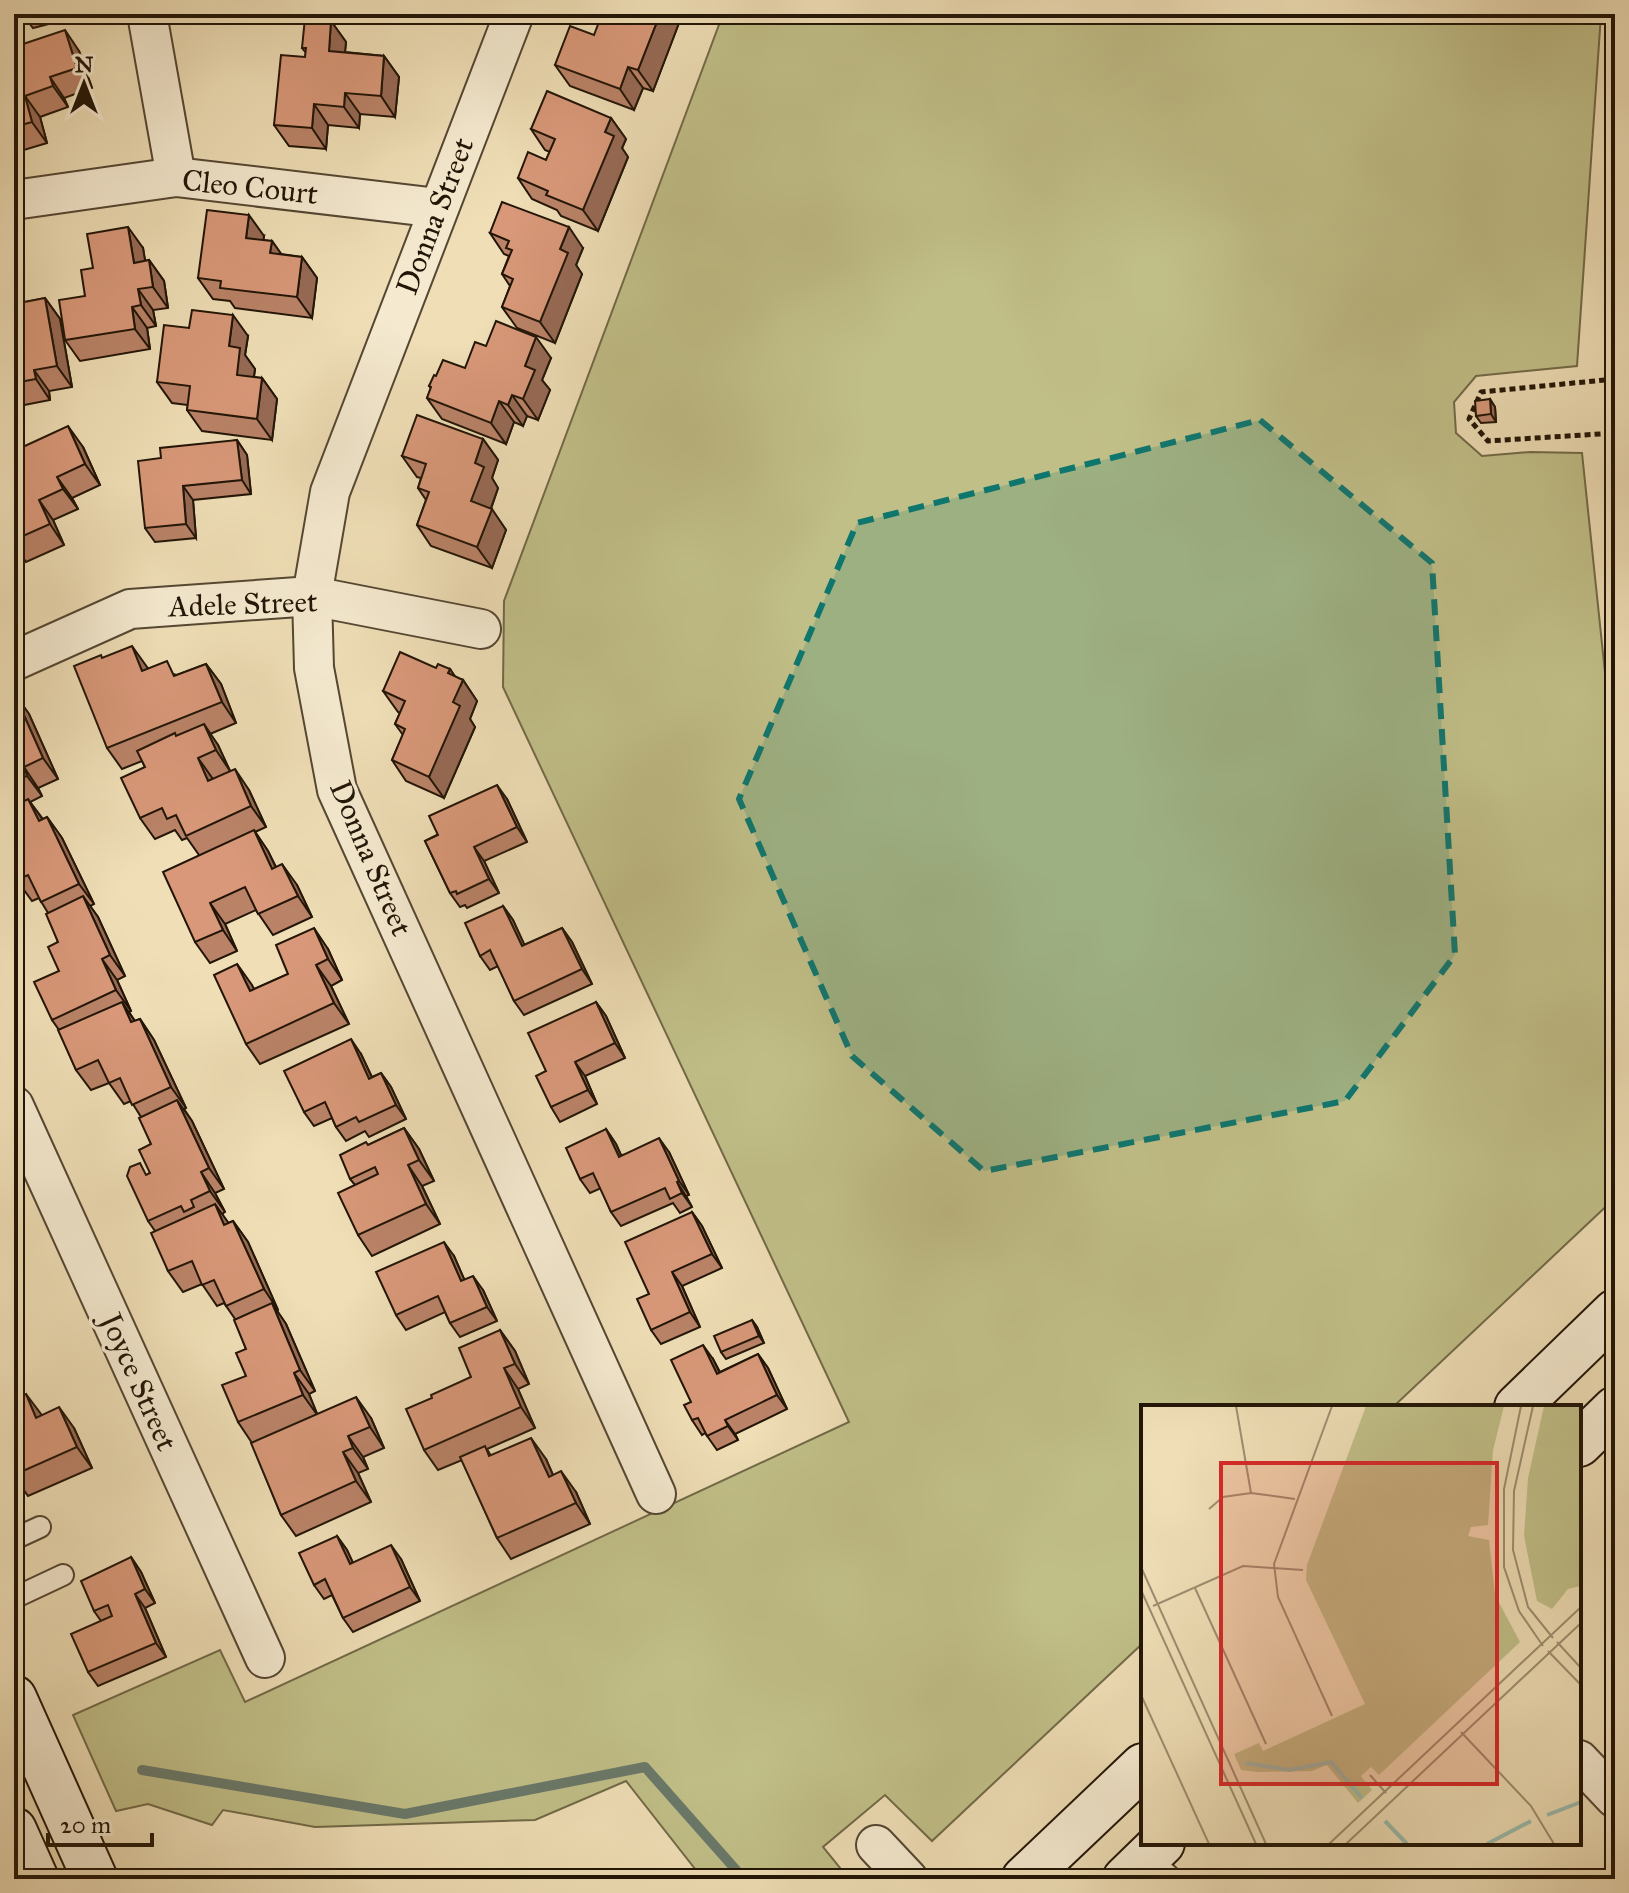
<svg xmlns="http://www.w3.org/2000/svg" width="1629" height="1893" font-family="'IM FELL Great Primer',serif">
<style>
.green{fill:#c1bf88;stroke:#726a48;stroke-width:2}
.lines{fill:none;stroke-linecap:round;stroke-linejoin:round}
.stream{stroke:#6a796a;stroke-width:10}
.lane-casing{stroke:#554733;stroke-width:24}
.street-casing{stroke:#554733;stroke-width:42}
.secondary-casing{stroke:#221507;stroke-width:48}
.path{stroke:#221507;stroke-width:5;stroke-dasharray:6 4;stroke-linecap:butt}
.lane{stroke:#f5ead0;stroke-width:20}
.street{stroke:#f5ead0;stroke-width:38}
.secondary{stroke:#f5ead0;stroke-width:44}
.wall{fill:#ba8368;stroke:#221507;stroke-width:2}
.shaded-wall{fill:#976a55;stroke:#221507;stroke-width:2}
.building{fill:#d89879;stroke:#221507;stroke-width:2}
.marked{fill:#0f766e;fill-opacity:0.2;stroke:#0f766e;stroke-width:6;stroke-dasharray:16 10;stroke-linejoin:round}
.labels{text-anchor:middle;stroke-width:7;stroke-linejoin:round;paint-order:stroke}
.street-label{font-size:30px;fill:#221507;stroke:#f5ead0}
.inset-river{fill:none;stroke:#9abcac;stroke-width:4}
.inset-road{fill:none;stroke:#9d8e70;stroke-width:2}
.view{fill:#d62828;fill-opacity:0.15;stroke:#d62828;stroke-width:4}
.inset-edge{fill:none;stroke:#221507;stroke-width:4}
</style>
<rect width="100%" height="100%" fill="#efdeb6"/>
<filter id="stains"><feTurbulence type="fractalNoise" baseFrequency=".0025" numOctaves="4"/><feColorMatrix values="0 0 0 0 .2 0 0 0 0 .09 0 0 0 0 .02 0 0 0 .5 -.17"/></filter>
<radialGradient id="worn" r=".72"><stop offset=".6" stop-color="#630" stop-opacity="0"/><stop offset="1" stop-color="#630" stop-opacity=".3"/></radialGradient>
<!-- green -->
<path class="green" d="M723,14h878l-24,352 -101,10 -22,26 2,31 26,23 48,-4 52,1 33,315v430l-222,209h-250v236l-211,198 -47,-46 -62,52 26,32h-146l-77,-98 -91,39 -220,7 -92,-17 -11,15 -64,-21 -32,7 -43,-96 147,-65 25,52 604,-280 -346,-735 1,-86z"/>
<g class="lines">
<!-- stream -->
<path class="stream" d="M142,1770l263,44 240,-47 99,112"/>
<defs>
<g id="lane">
<path d="M14,1539l26,-12"/>
<path d="M14,1598l49,-23"/>
<path d="M1148,1856l24,23"/>
</g>
<g id="street">
<path d="M147,14l29,163"/>
<path d="M514,14l-184,478 -18,104 2,72 23,122 319,704"/>
<path d="M14,200l162,-23 262,31"/>
<path d="M14,661l116,-52 182,-13 169,33"/>
<path d="M14,1106l251,552"/>
<path d="M1579,1760l36,38"/>
<path d="M876,1845l32,34"/>
</g>
<g id="secondary">
<path d="M1517,1407l98,-95"/>
<path d="M1579,1444l36,-35"/>
<path d="M14,1698l81,181"/>
<path d="M14,1830l22,49"/>
<path d="M1024,1879l119,-113"/>
<path d="M1125,1879l37,-36"/>
</g>
</defs>
<!-- lane casing -->
<use href="#lane" class="lane-casing"/>
<!-- street casing -->
<use href="#street" class="street-casing"/>
<!-- secondary casing -->
<use href="#secondary" class="secondary-casing"/>
<!-- path -->
<path class="path" d="M1615,379l-134,13 -12,27 19,22 127,-8"/>
<!-- lane -->
<use href="#lane" class="lane"/>
<!-- street -->
<use href="#street" class="street"/>
<!-- secondary -->
<use href="#secondary" class="secondary"/>
</g>
<!-- wall -->
<g class="wall">
<path d="M14,14h48l-4,1 2,6 -27,7 -7,-9 -12,3z"/>
<path d="M265,14h43l1,2 -37,8z"/>
<path d="M615,14h58l6,9 -26,68 -10,-3 -9,22 -64,-24 -15,-21 39,-30z"/>
<path d="M331,21l15,21 -1,10 39,4 15,21 -4,40 -35,-3 -1,14 -31,-3 -2,24 -37,-3 -15,-21 31,-68 1,-4 -4,-5z"/>
<path d="M14,47l65,4 13,37 -28,10 4,9 -28,10 7,26 -33,10z"/>
<path d="M611,118l15,21 -4,9 6,9 -30,74 -37,-15 -4,-6 -25,-11 -14,-21 28,-18 4,-8 -5,-2 -14,-21z"/>
<path d="M490,233l93,15 -7,17 6,9 -27,69 -38,-15 -15,-21 8,-21 -8,-12 7,-18 -5,-2z"/>
<path d="M264,236l-1,4 9,1 9,13 21,3 15,21 -5,40 -77,-10 -5,-7 -17,-2 -15,-21z"/>
<path d="M143,248l2,13 4,-1 15,21 4,27 -15,2 3,16 -9,2 3,21 -70,12 -15,-21 20,-44 8,-28z"/>
<path d="M45,298l15,21 12,68 -23,4 1,9 -36,7v-103z"/>
<path d="M248,336l-3,19 10,14 -1,8 8,1 15,21 -5,41 -70,-9 -15,-21 1,-5 -16,-2 -15,-21z"/>
<path d="M486,346l65,12 -9,22 8,10 -12,30 -11,-4 -4,10 -9,-4 -8,22 -64,-25 -15,-21 4,-10 -2,-2 7,-10 29,-8z"/>
<path d="M1490,399l5,8 1,15 -15,1 -5,-7z"/>
<path d="M483,439l15,21 -6,18 6,10 -7,21 15,21 -14,38 -61,-22 -14,-21 9,-25 -8,-12 3,-10 -4,-1 -15,-21z"/>
<path d="M237,440l10,15 4,39 -58,6 3,38 -41,4 -10,-14 16,-70z"/>
<path d="M83,447l17,38 -28,13 6,11 -25,11 11,25 -38,17 -12,-18v-93z"/>
<path d="M103,658l74,17 29,-11 15,20 15,39 -26,11 8,11 12,26 19,19 17,37 -11,5 13,19 8,16 21,18 15,32 -39,18 -17,-25 -31,14 12,27 -27,12 -15,-21 4,-87 -12,-17 -5,2 -7,-10 -20,9 -15,-21 5,-51 -3,-6 -20,8 -15,-21z"/>
<path d="M436,668l14,1 5,8 8,3 14,21 -7,18 5,8 -31,71 -38,-17 -14,-21 11,-25 -8,-11 5,-11 -2,-1 -15,-21z"/>
<path d="M14,693l15,21 29,65 -20,9 4,8 -12,6 13,17 4,-2 15,21 32,66 -4,2 8,11 27,59 -8,4 14,31 -2,1 6,9 5,-2 14,21 32,68 -2,1 8,12 32,68 -9,4 10,19 -3,2 6,9 5,-2 15,21 30,68 -1,1 9,13 29,67 -6,3 8,20 54,4 13,30 -21,9 5,12 -10,4 13,29 -75,34 -15,-21 -29,-72 -14,-21 8,-46v-27l-11,-30 -11,-16 -7,3 -15,-22 -19,8 -15,-21 -13,-40 -7,-10v-47l2,-1 1,-29 -10,-27 -10,-16 -7,3 -15,-21 -18,7 -15,-20 -17,-40 -7,-10 7,-49 -1,-29 -10,-29 -9,-15 -7,3 -16,-22 -2,1z"/>
<path d="M507,799l20,43 -43,19 15,32 -32,15 -2,-3 -5,2 -10,-14 -25,-52z"/>
<path d="M503,906l10,14 11,25 38,-17 10,14 20,42 -68,31 -10,-14 -16,-35 -8,4 -10,-14z"/>
<path d="M328,949l14,31 -11,6 18,38 -89,40 -14,-20 -9,-80 17,25 34,-15z"/>
<path d="M596,1002l10,14 19,42 -40,18 12,28 -37,18 -9,-15 -5,-36z"/>
<path d="M361,1054l11,23 9,-4 10,14 15,32 -37,18 -4,-6 -19,10 -10,-14 -4,-9 -18,8 -10,-14z"/>
<path d="M404,1128l15,21 15,32 -12,5 18,38 -68,32 -14,-21 -3,-50 -5,-6 18,-34z"/>
<path d="M606,1129l10,15 5,11 48,-3 20,43 -3,1 6,11 -12,6 -7,-10 -52,23 -10,-14 -10,-24 -11,5 -10,-14z"/>
<path d="M692,1212l10,14 20,42 -40,18 18,41 -39,17 -10,-14 -2,-36z"/>
<path d="M454,1256l10,23 19,11 14,31 -37,16 -10,-14 -5,-11 -39,18 -10,-15z"/>
<path d="M14,1290l5,10 -5,2z"/>
<path d="M752,1320l5,7 7,16 -38,16 -5,-7z"/>
<path d="M500,1330l15,21 14,33 -11,5 17,39 -48,21 4,7 55,3 7,16 23,17 14,32 -79,35 -14,-21 -35,-78 -24,10 -14,-20 8,-52 39,-21z"/>
<path d="M758,1354l10,14 19,41 -52,25 3,6 -21,10 -12,-17 -3,2 -10,-15 -1,-18 22,-43 7,13z"/>
<path d="M14,1388l6,8 21,20 33,12 18,40 -64,28 -14,-20z"/>
<path d="M337,1536l10,14 6,13 48,-4 19,42 -67,31 -10,-14 -11,-23 -8,4 -10,-14z"/>
<path d="M131,1557l10,15 14,31 -10,5 21,49 -68,29 -10,-14 13,-51 -7,-10z"/>
</g>
<!-- shaded-wall -->
<g class="shaded-wall">
<path d="M660,14h13l6,9 -26,68 -15,-21z"/>
<path d="M331,21l15,21 -3,30 -14,-21z"/>
<path d="M65,30l14,21 13,37 -15,-20z"/>
<path d="M384,56l15,21 -4,40 -14,-21z"/>
<path d="M628,67l15,21 -9,22 -14,-21z"/>
<path d="M50,77l14,21 4,9 -15,-21z"/>
<path d="M345,93l15,21 -1,14 -15,-21z"/>
<path d="M25,96l15,21 7,26 -15,-21z"/>
<path d="M314,104l14,21 -2,24 -14,-21z"/>
<path d="M611,118l15,21 -4,9 6,9 -30,74 -15,-21 22,-78z"/>
<path d="M249,215l15,21 -3,23 -15,-21z"/>
<path d="M128,227l15,21 6,36 -15,-21z"/>
<path d="M569,227l14,21 -7,17 6,9 -27,69 -15,-21 20,-73z"/>
<path d="M272,241l15,21 -17,-9z"/>
<path d="M302,257l15,21 -5,40 -15,-21z"/>
<path d="M149,260l15,21 4,27 -15,-21z"/>
<path d="M138,289l15,21 3,16 -15,-21z"/>
<path d="M45,298l15,21 12,68 -15,-21z"/>
<path d="M132,307l15,21 3,21 -15,-20z"/>
<path d="M233,315l15,21 -3,19 10,14 -4,27 -14,-21 -8,-29z"/>
<path d="M536,337l15,21 -9,22 8,10 -12,30 -15,-21 2,-33z"/>
<path d="M34,370l15,21 1,9 -14,-21z"/>
<path d="M262,378l15,21 -5,41 -15,-21z"/>
<path d="M512,395l15,21 -4,10 -15,-21z"/>
<path d="M1490,399l5,8 1,15 -5,-8z"/>
<path d="M499,401l15,21 -8,22 -15,-21z"/>
<path d="M68,426l15,21 17,38 -15,-21z"/>
<path d="M483,439l15,21 -6,18 6,10 -12,34 -15,-21 4,-38z"/>
<path d="M237,440l10,15 4,39 -9,-14z"/>
<path d="M57,477l15,21 6,11 -15,-20z"/>
<path d="M183,486l10,14 3,38 -10,-14z"/>
<path d="M39,500l14,20 11,25 -14,-21z"/>
<path d="M492,509l14,21 -14,38 -15,-21z"/>
<path d="M132,646l15,21 10,25 -15,-21z"/>
<path d="M206,664l15,20 15,39 -14,-21z"/>
<path d="M450,669l11,16 2,-5 14,21 -7,18 5,8 -31,71 -15,-21 24,-75 -5,-29z"/>
<path d="M14,693l15,21 29,65 -15,-21z"/>
<path d="M204,724l14,21 12,26 -14,-21z"/>
<path d="M198,758l15,21 -5,2z"/>
<path d="M24,767l14,21 4,8 -15,-20z"/>
<path d="M235,769l14,21 17,37 -15,-21z"/>
<path d="M497,785l10,14 20,43 -10,-15z"/>
<path d="M28,799l15,21 -4,1z"/>
<path d="M47,817l15,21 32,66 -15,-20z"/>
<path d="M254,830l14,21 18,38 -14,-20z"/>
<path d="M474,847l10,14 15,32 -10,-14z"/>
<path d="M282,864l15,21 15,32 -14,-21z"/>
<path d="M83,896l15,21 27,59 -15,-21z"/>
<path d="M210,903l15,21 12,27 -14,-21z"/>
<path d="M503,906l10,14 19,41 -10,-15z"/>
<path d="M314,928l14,21 14,31 -14,-21z"/>
<path d="M562,928l10,14 20,42 -10,-15z"/>
<path d="M102,959l15,21 14,31 -15,-21z"/>
<path d="M237,964l15,21 13,27 -15,-21z"/>
<path d="M316,965l15,21 18,38 -15,-21z"/>
<path d="M122,1002l14,21 -5,-1z"/>
<path d="M596,1002l10,14 19,42 -10,-15z"/>
<path d="M140,1019l14,21 32,68 -15,-21z"/>
<path d="M351,1039l10,15 18,39 -10,-14z"/>
<path d="M575,1062l10,14 12,28 -9,-14z"/>
<path d="M381,1073l10,14 15,32 -10,-14z"/>
<path d="M177,1100l15,21 32,68 -15,-21z"/>
<path d="M404,1128l15,21 15,32 -15,-21z"/>
<path d="M606,1129l10,15 12,27 -9,-14z"/>
<path d="M659,1138l10,14 20,43 -10,-14z"/>
<path d="M408,1165l14,21 18,38 -14,-20z"/>
<path d="M201,1172l14,21 10,19 -15,-21z"/>
<path d="M677,1182l9,14 6,11 -10,-14z"/>
<path d="M215,1204l15,21h-6z"/>
<path d="M692,1212l10,14 20,42 -10,-14z"/>
<path d="M233,1221l15,21 30,68 -14,-21z"/>
<path d="M444,1242l10,14 17,39 -10,-14z"/>
<path d="M672,1272l10,14 18,41 -10,-15z"/>
<path d="M473,1276l10,14 14,31 -10,-14z"/>
<path d="M272,1303l14,21 29,67 -15,-21z"/>
<path d="M752,1320l5,7 7,16 -5,-7z"/>
<path d="M500,1330l15,21 14,33 -14,-20z"/>
<path d="M703,1345l10,14 14,29 -10,-14z"/>
<path d="M758,1354l10,14 19,41 -10,-14z"/>
<path d="M504,1368l14,21 17,39 -14,-21z"/>
<path d="M294,1373l15,21 9,22 -15,-21z"/>
<path d="M14,1388l5,6 11,25 -16,-23z"/>
<path d="M26,1394l15,20 10,25 -15,-21z"/>
<path d="M356,1397l15,21 13,30 -14,-21z"/>
<path d="M59,1407l15,21 18,40 -15,-21z"/>
<path d="M725,1420l10,14 3,6 -10,-14z"/>
<path d="M348,1436l15,21 5,12 -15,-21z"/>
<path d="M531,1438l15,21 17,39 -14,-21z"/>
<path d="M343,1452l15,21 13,29 -15,-21z"/>
<path d="M561,1471l15,21 14,32 -14,-21z"/>
<path d="M337,1536l10,14 13,28 -10,-14z"/>
<path d="M391,1545l10,14 19,42 -10,-14z"/>
<path d="M131,1557l10,15 14,31 -10,-14z"/>
<path d="M135,1594l10,14 21,49 -10,-14z"/>
</g>
<!-- building -->
<g class="building">
<path d="M602,14h9l4,2v-2h45l-22,56 -10,-3 -8,22 -65,-24 15,-39 24,9z"/>
<path d="M305,18l26,3 -2,30 55,5 -3,40 -36,-3 -1,14 -30,-3 -2,24 -38,-3 7,-70 24,2 1,-9h-4z"/>
<path d="M65,30l12,38 -27,9 3,9 -28,10 7,26 -18,5v-80z"/>
<path d="M547,91l64,27 -6,14 9,4 -31,74 -37,-15 2,-4 -30,-13 10,-26 18,8 9,-21 -24,-10z"/>
<path d="M502,202l67,25 -9,22 8,4 -28,69 -38,-15 11,-28 -11,-5 10,-24 -6,-2 3,-7 -19,-8z"/>
<path d="M207,210l42,5 -3,23 26,3 -2,12 32,4 -5,40 -77,-9 1,-7 -23,-3z"/>
<path d="M128,227l6,36 15,-3 4,27 -15,2 3,16 -9,2 3,22 -70,11 -6,-40 26,-4 -4,-26 12,-2 -6,-34z"/>
<path d="M45,298l12,68 -23,4 2,9 -22,4v-79z"/>
<path d="M192,310l41,5 -4,31 11,2 -3,27 25,3 -5,41 -70,-9 3,-24 -33,-4 7,-57 25,3z"/>
<path d="M496,321l40,16 -11,29 10,4 -12,29 -11,-4 -4,10 -9,-4 -8,22 -64,-25 4,-11 -2,-1 5,-11 2,1 7,-16 22,8 10,-26 11,4z"/>
<path d="M1490,399l1,15 -15,2 -1,-15z"/>
<path d="M417,415l66,24 -8,24 9,4 -13,34 21,8 -15,38 -60,-22 12,-33 -11,-4 8,-24 -24,-8z"/>
<path d="M68,426l17,38 -28,13 6,12 -24,11 11,24 -36,16v-89z"/>
<path d="M237,440l5,40 -59,6 3,38 -41,4 -7,-67 23,-3 -1,-10z"/>
<path d="M132,646l10,25 25,-10 7,15 32,-12 16,38 -115,46 -33,-82 27,-11 1,3z"/>
<path d="M400,652l36,16 2,-4 12,5 -2,4 15,7 -10,22 7,4 -31,71 -37,-17 13,-31 -10,-5 10,-23 -22,-10z"/>
<path d="M14,693l29,65 -19,9 3,9 -13,5z"/>
<path d="M204,724l12,26 -18,8 10,23 27,-12 16,37 -65,30 -10,-21 -9,4 -5,-11 -22,10 -19,-40 24,-11 -8,-16 38,-18 1,3z"/>
<path d="M497,785l20,42 -43,20 15,32 -32,15 -1,-3 -6,2 -25,-52 13,-6 -9,-19z"/>
<path d="M28,799l11,22 8,-4 32,67 -38,18 -13,-27 -11,5 -3,-7v-67z"/>
<path d="M254,830l18,39 10,-5 16,32 -40,18 -13,-27 -35,16 13,27 -28,12 -32,-70z"/>
<path d="M83,896l27,59 -8,4 14,31 -64,30 -18,-38 25,-11 -11,-24 10,-5 -12,-28z"/>
<path d="M503,906l19,40 40,-18 20,41 -68,32 -24,-51 -10,6 -15,-33z"/>
<path d="M314,928l14,31 -12,6 18,38 -88,41 -32,-69 23,-11 13,27 38,-17 -12,-29z"/>
<path d="M122,1002l9,20 9,-3 31,68 -39,18 -12,-27 -11,5 -11,-23 -22,10 -18,-40z"/>
<path d="M596,1002l19,41 -40,19 13,28 -37,17 -15,-31 10,-5 -18,-38z"/>
<path d="M351,1039l18,40 12,-6 15,32 -37,17 -3,-5 -20,10 -11,-25 -21,10 -20,-41z"/>
<path d="M177,1100l32,68 -8,4 9,19 -19,9 3,7 -10,5 -3,-6 -33,15 -21,-45 3,-9 10,-4 6,12 4,-2 -11,-23 12,-6 -12,-26z"/>
<path d="M404,1128l15,32 -11,5 18,39 -68,31 -20,-42 40,-19 -3,-7 -25,12 -10,-24 26,-13 2,3z"/>
<path d="M606,1129l13,28 40,-19 20,43 -2,1 5,11 -12,6 -5,-11 -54,24 -18,-39 -13,6 -14,-31z"/>
<path d="M215,1204l9,21 9,-4 31,68 -38,17 -12,-26 -12,5 -10,-24 -24,10 -17,-38z"/>
<path d="M692,1212l20,42 -40,18 18,40 -39,18 -14,-31 12,-5 -24,-52z"/>
<path d="M444,1242l17,39 12,-5 14,31 -37,16 -12,-27 -42,19 -20,-43z"/>
<path d="M272,1303l28,67 -6,3 9,22 -65,27 -16,-37 24,-9 -10,-23 10,-4 -12,-29z"/>
<path d="M752,1320l7,16 -38,16 -7,-16z"/>
<path d="M500,1330l15,34 -11,4 17,39 -97,43 -18,-41 26,-11 -1,-3 40,-18 -12,-29z"/>
<path d="M703,1345l14,29 41,-20 19,41 -52,25 3,6 -21,10 -9,-18 -6,2 -8,-15 7,-3 -20,-42z"/>
<path d="M26,1394l10,24 23,-11 18,40 -63,28v-79l1,2z"/>
<path d="M356,1397l14,30 -22,9 5,12 -10,4 13,29 -75,34 -30,-72z"/>
<path d="M531,1438l18,39 12,-6 15,32 -79,35 -37,-81 25,-11 4,10z"/>
<path d="M337,1536l13,28 41,-19 19,42 -67,31 -18,-39 -11,6 -15,-32z"/>
<path d="M131,1557l14,32 -10,5 21,49 -68,29 -17,-38 41,-18 -4,-11 -14,6 -13,-30z"/>
</g>
<!-- marked area -->
<path class="marked" d="M1260,420l172,143 23,392 -110,146 -361,70 -132,-115 -113,-257 118,-276z"/>
<g class="labels">
<!-- street labels -->
<g class="street-label">
<text transform="translate(250 187) rotate(6)" y="10">Cleo Court</text>
<text transform="translate(435 216) rotate(-69)" y="10">Donna Street</text>
<text transform="translate(243 604) rotate(-2)" y="10">Adele Street</text>
<text transform="translate(371 858) rotate(67)" y="10">Donna Street</text>
<text transform="translate(139 1382) rotate(66)" y="10">Joyce Street</text>
</g>
</g>
<!-- overview -->
<g transform="translate(1141 1405)">
<rect width="440" height="440" fill="#efdeb6"/>
<path d="M225,1h138l-11,44 -5,75 -17,2 -3,9 21,4 6,55 25,47 -141,133 -8,-8 -10,9 11,14 -14,13 -31,-38 -15,6 -55,1 -16,-2 -7,-16 25,-11 4,8 102,-47 -59,-124 1,-15zM403,1h37v180l-13,3 -16,20 -15,-8 -13,-65 4,-58z" fill="#c1bf88"/>
<path class="inset-river" d="M104,358l45,7 41,-8 31,36M406,410l34,-13M244,416l22,23M346,439l44,-23"/>
<path class="inset-road" d="M95,1l15,87M191,1l-58,158 4,33 54,119M380,1l-17,83v78l15,44 24,35M392,1l-19,85 -1,59 15,57 25,31M68,104l14,-12 28,-4 44,6M0,162l125,277M54,183l71,156M0,185l115,254M12,201l90,-40 60,4M416,237l24,26M407,246l33,34M0,290l68,149M320,327l70,74 23,38M229,370l16,18M188,439l252,-237M205,439l235,-221"/>
<path class="view" d="M80,58h276v321h-276z"/>
<rect width="440" height="440" class="inset-edge"/>
</g>
<!-- margin -->
<rect width="1629" height="1893" fill="none" stroke="#efdeb6" stroke-width="48"/>
<rect x="16" y="16" width="1597" height="1861" fill="none" stroke="#221507" stroke-width="4"/>
<rect x="24" y="24" width="1581" height="1845" fill="none" stroke="#221507" stroke-width="2"/>
<!-- north arrow -->
<g transform="translate(84 84)" stroke="#f5ead0" stroke-width="6" paint-order="stroke">
<path d="M0-6L14 30L0 20L-14 30Z" fill="#221507"/>
<text y="-12" font-size="22" font-weight="bold" text-anchor="middle" fill="#221507">N</text>
</g>
<!-- scale -->
<path d="M48 1833v12h104v-12" fill="none" stroke="#221507" stroke-width="4"/>
<text x="60" y="1833" font-size="24" fill="#221507" stroke="#f5ead0" stroke-width="6" paint-order="stroke">20 m</text>
<rect width="100%" height="100%" filter="url(#stains)"/>
<rect width="100%" height="100%" fill="url(#worn)"/>
</svg>
